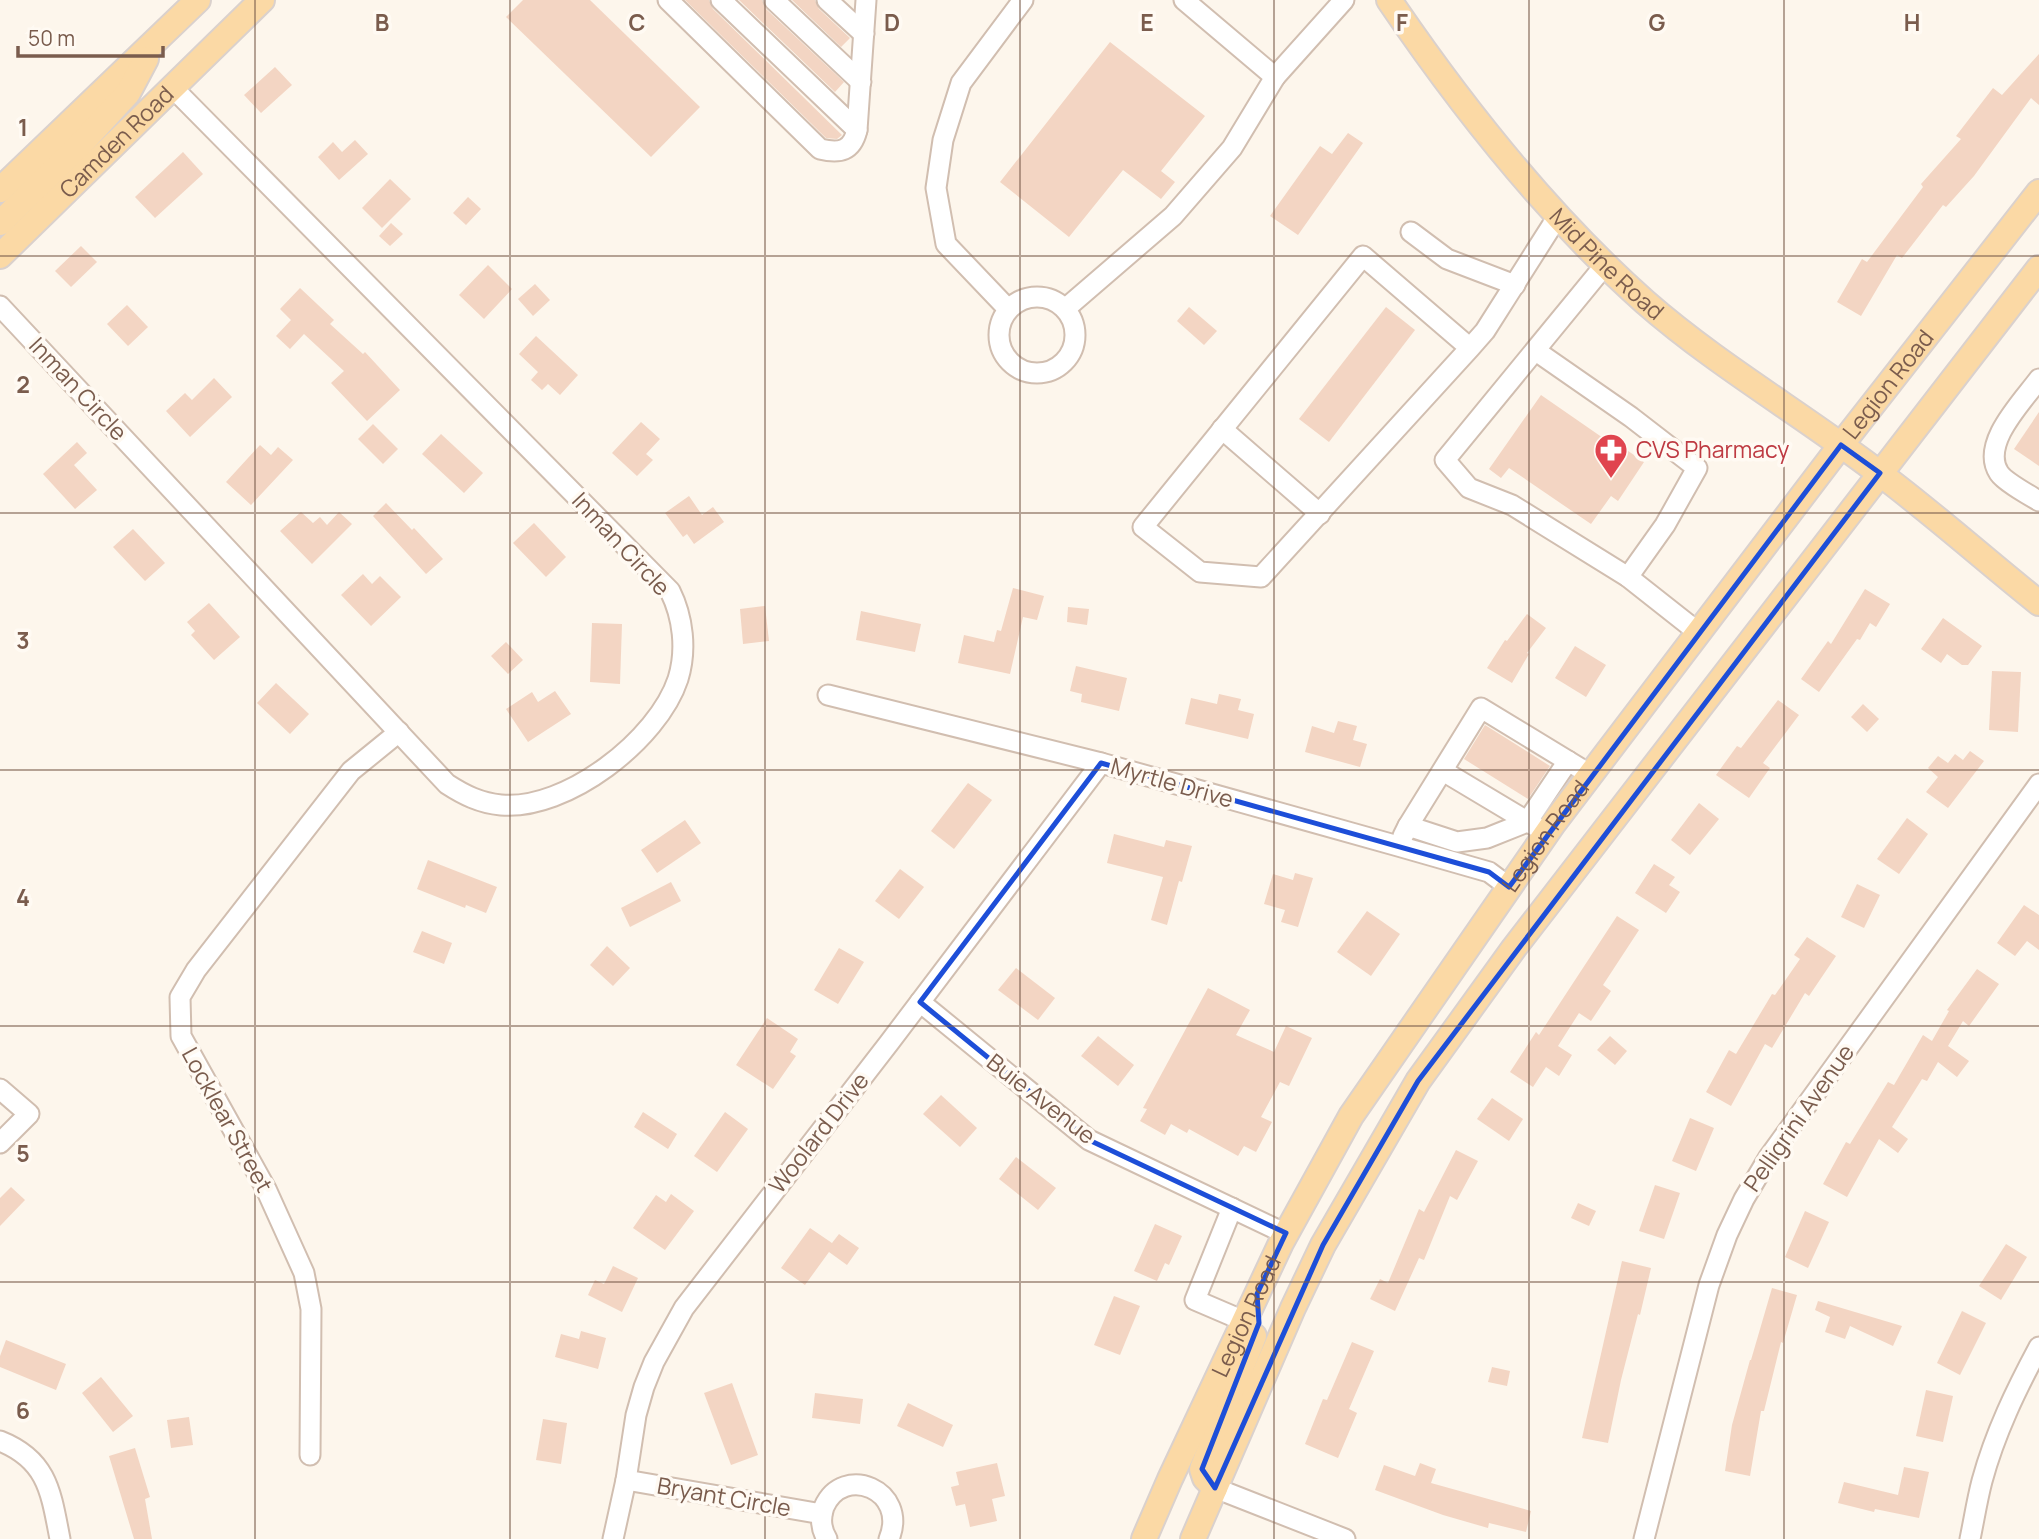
<svg xmlns="http://www.w3.org/2000/svg" width="2039" height="1539" font-family="Manrope,sans-serif">
<style>
.building{fill:#f3d5c3}
.lines{fill:none;stroke-linecap:round;stroke-linejoin:round}
.minor-casing{stroke:#d1beb0;stroke-width:23}
.major-casing{stroke:#dad1cd;stroke-width:28}
.minor{stroke:#fff;stroke-width:19}
.major{stroke:#fbd9a5;stroke-width:24}
.marked{fill:none;stroke:#1d4ed8;stroke-width:5;stroke-linejoin:round}
.grid{fill:none;stroke:#7a5c4d;stroke-width:2;stroke-opacity:0.55}
.labels{text-anchor:middle;stroke-width:7;stroke-linejoin:round;paint-order:stroke}
.street-label{font-size:23px;fill:#7a5c4d;stroke:#fffaf3}
.health-label{font-size:23px;fill:#be3a42;stroke:#fffaf3;text-anchor:start}
.grid-label{font-size:23px;text-anchor:middle;font-weight:bold;fill:#7a5c4d;stroke:#fffaf3;stroke-width:7;stroke-linejoin:round;paint-order:stroke}
</style>
<rect width="100%" height="100%" fill="#fdf6ec"/>
<!-- building -->
<g class="building">
<path d="M523,0h67l110,107 -49,50 -145,-140z"/>
<path d="M685,0h24l4,9 129,126 -5,4 -11,-1z"/>
<path d="M739,0h23l4,9 78,73 -9,10z"/>
<path d="M792,0h23l4,9 31,29 -9,9z"/>
<path d="M1110,42l95,74 -44,55 14,11 -14,17 -38,-29 -54,67 -69,-55z"/>
<path d="M2039,54v51l-8,-7 -57,78 -28,31 -3,-2 -41,53 -5,-3 -36,61 -24,-14 25,-43 5,3 56,-75 -2,-3 40,-45 -5,-3 37,-48 9,7z"/>
<path d="M275,67l17,18 -31,28 -17,-18z"/>
<path d="M1348,133l15,10 -65,92 -28,-19 50,-70 12,8z"/>
<path d="M355,140l13,14 -29,26 -21,-23 15,-15 9,10z"/>
<path d="M183,152l20,22 -48,44 -20,-21z"/>
<path d="M390,179l21,20 -29,29 -20,-20z"/>
<path d="M468,197l13,12 -15,16 -13,-12z"/>
<path d="M391,223l12,11 -13,12 -11,-10z"/>
<path d="M81,246l16,16 -26,25 -16,-16z"/>
<path d="M488,265l24,24 -28,30 -25,-24z"/>
<path d="M535,284l15,16 -17,16 -15,-17z"/>
<path d="M300,288l34,32 -4,4 33,30 2,-2 35,38 -33,31 -36,-38 13,-12 -40,-37 -14,15 -14,-13 15,-16 -11,-11z"/>
<path d="M127,305l21,22 -20,19 -21,-22z"/>
<path d="M1189,307l28,24 -13,14 -27,-24z"/>
<path d="M1386,307l29,23 -86,112 -30,-23z"/>
<path d="M536,336l42,39 -18,20 -12,-11 -6,6 -11,-10 7,-8 -19,-18z"/>
<path d="M214,378l18,19 -42,40 -24,-26 19,-18 7,7z"/>
<path d="M1541,395l65,45 2,-3 36,25 -26,39 -7,-5 -20,28 -82,-56 -8,10 -12,-9z"/>
<path d="M2039,412v54l-25,-17z"/>
<path d="M641,422l19,17 -14,15 7,6 -16,16 -25,-23z"/>
<path d="M373,424l25,25 -15,15 -25,-25z"/>
<path d="M441,434l42,39 -19,20 -42,-39z"/>
<path d="M77,442l10,11 -13,12 23,25 -22,19 -32,-35z"/>
<path d="M260,445l11,10 7,-8 15,13 -42,45 -25,-23z"/>
<path d="M689,496l13,19 11,-8 11,15 -30,22 -7,-10 -4,3 -18,-24z"/>
<path d="M386,503l26,27 2,-2 29,31 -17,15 -53,-58z"/>
<path d="M301,512l12,11 7,-6 7,8 12,-13 13,12 -40,40 -32,-33z"/>
<path d="M534,523l32,34 -20,20 -33,-34z"/>
<path d="M133,529l32,34 -20,18 -32,-34z"/>
<path d="M363,574l9,10 8,-8 21,21 -30,29 -30,-31z"/>
<path d="M1013,588l31,8 -7,24 -14,-3 -13,57 -52,-11 6,-28 30,7 3,-12 4,1z"/>
<path d="M1865,589l25,15 -14,23 -6,-4 -10,17 -3,-1 -38,53 -18,-13 27,-38 3,3z"/>
<path d="M209,603l31,34 -26,23 -23,-25 4,-4 -8,-9z"/>
<path d="M765,606l4,35 -26,3 -3,-35z"/>
<path d="M1068,607l21,2 -2,16 -20,-3z"/>
<path d="M861,611l60,13 -6,28 -59,-12z"/>
<path d="M1527,614l19,14 -19,25 2,1 -17,29 -25,-15 18,-28 2,1z"/>
<path d="M1943,618l39,28 -14,19h-6l-15,-11 -6,9 -20,-14z"/>
<path d="M592,623l30,1 -2,60 -30,-2z"/>
<path d="M506,642l17,18 -15,14 -17,-18z"/>
<path d="M1575,646l31,19 -20,32 -31,-19z"/>
<path d="M1076,666l51,12 -8,33 -38,-9 1,-8 -12,-3z"/>
<path d="M1992,671l29,1 -3,60 -29,-2z"/>
<path d="M276,683l33,31 -19,20 -33,-31z"/>
<path d="M555,691l16,23 -43,28 -22,-33 26,-17 6,10z"/>
<path d="M1219,694l22,5 -3,11 16,4 -6,25 -63,-15 6,-26 26,6z"/>
<path d="M1778,700l21,15 -36,48 7,5 -21,30 -33,-23 21,-29 4,2z"/>
<path d="M1863,704l16,15 -12,13 -16,-15z"/>
<path d="M1338,721l19,5 -4,14 14,4 -7,23 -55,-15 7,-26 22,7z"/>
<path d="M1485,725l65,41 -22,33 -64,-40z"/>
<path d="M1970,751l14,10 -36,47 -22,-16 12,-15 -10,-9 10,-12 10,7 7,-9 8,6z"/>
<path d="M968,783l24,17 -38,49 -23,-18z"/>
<path d="M1699,803l20,16 -29,36 -19,-15z"/>
<path d="M1907,818l21,16 -29,40 -22,-15z"/>
<path d="M685,820l16,23 -44,30 -16,-23z"/>
<path d="M1114,834l50,13 2,-7 26,6 -10,36 -3,-1 -12,44 -16,-5 12,-43 -56,-14z"/>
<path d="M428,860l69,27 -11,26 -20,-8 -1,3 -48,-19z"/>
<path d="M1654,864l21,13 -6,8 11,7 -14,21 -31,-20z"/>
<path d="M900,869l24,18 -25,32 -24,-18z"/>
<path d="M1295,873l18,5 -15,49 -17,-5 4,-12 -21,-6 9,-30 20,6z"/>
<path d="M671,882l10,19 -51,26 -9,-19z"/>
<path d="M1857,884l23,11 -16,33 -23,-11z"/>
<path d="M2024,905l15,10v35l-12,-9 -12,15 -18,-13z"/>
<path d="M1367,911l33,23 -29,42 -34,-24z"/>
<path d="M1617,916l22,14 -36,55 8,6 -20,30 -12,-8 -21,33 14,9 -13,21 -13,-9 -13,20 -23,-15 26,-40 3,3z"/>
<path d="M422,931l30,12 -8,21 -31,-12z"/>
<path d="M1807,937l29,19 -27,40 -4,-3 -33,55 -7,-4 -34,62 -25,-14 23,-42 7,4 36,-60 3,1 25,-36 -6,-4z"/>
<path d="M607,946l23,22 -17,18 -23,-21z"/>
<path d="M839,948l25,14 -26,42 -24,-14z"/>
<path d="M1016,968l39,30 -17,22 -40,-30z"/>
<path d="M1977,969l22,15 -30,42 -6,-5 -15,25 21,15 -12,16 -19,-15 -11,19 -5,-2 -30,48 16,12 -10,14 -19,-14 -32,58 -24,-13 23,-42 4,2 38,-62 6,3 29,-50 9,6 17,-30 -2,-1z"/>
<path d="M1208,988l42,22 -14,25 38,17 12,-26 26,12 -23,48 -9,-4 -19,35 11,5 -16,30 -12,-6 -6,10 -49,-27 -2,4 -16,-9 -6,11 -25,-14 7,-12 -4,-1z"/>
<path d="M767,1018l31,21 -8,13 6,4 -23,33 -37,-24z"/>
<path d="M1098,1036l36,29 -16,21 -37,-30z"/>
<path d="M1610,1036l17,15 -12,14 -18,-15z"/>
<path d="M941,1095l36,33 -17,19 -37,-33z"/>
<path d="M1492,1098l31,21 -14,22 -32,-22z"/>
<path d="M643,1112l34,22 -9,15 -34,-22z"/>
<path d="M725,1112l23,17 -31,43 -23,-16z"/>
<path d="M1690,1118l24,10 -18,43 -24,-10z"/>
<path d="M1456,1150l22,11 -21,39 -7,-4 -26,64 -5,-2 -24,53 -25,-12 10,-20 8,4 31,-74 5,3z"/>
<path d="M1016,1157l40,31 -18,22 -39,-31z"/>
<path d="M1655,1185l25,8 -16,46 -25,-8z"/>
<path d="M11,1187l14,13 -25,26v-28z"/>
<path d="M671,1194l23,17 -29,39 -32,-22 23,-33 10,7z"/>
<path d="M1578,1203l18,8 -7,15 -18,-8z"/>
<path d="M1805,1211l24,11 -21,46 -23,-11z"/>
<path d="M1155,1224l27,12 -13,29 -4,-2 -8,18 -23,-10z"/>
<path d="M810,1228l22,15 7,-9 20,14 -12,17 -18,-13 -24,33 -24,-17z"/>
<path d="M2006,1244l21,13 -26,43 -22,-14z"/>
<path d="M1622,1261l29,7 -11,47 -2,-1 -17,66 -13,63 -26,-5z"/>
<path d="M613,1266l25,12 -16,34 -34,-17 7,-15 9,4z"/>
<path d="M1772,1288l25,7 -14,48 -2,-1 -17,69h-3l-11,65 -25,-5 7,-46 18,-65h1z"/>
<path d="M1114,1296l26,10 -20,49 -26,-10z"/>
<path d="M1818,1301l84,25 -9,20 -43,-20 -5,13 -20,-7 5,-15 -15,-7z"/>
<path d="M1962,1311l24,12 -26,52 -23,-12z"/>
<path d="M581,1331l25,7 -8,31 -43,-12 6,-23 18,5z"/>
<path d="M6,1340l60,24 -10,26 -56,-23v-11z"/>
<path d="M1352,1342l22,9 -25,58 8,4 -19,45 -33,-14 18,-45 4,1z"/>
<path d="M1492,1367l18,4 -3,15 -19,-4z"/>
<path d="M101,1377l32,39 -20,16 -31,-39z"/>
<path d="M732,1383l26,72 -27,10 -27,-72z"/>
<path d="M1926,1390l27,6 -10,46 -27,-6z"/>
<path d="M815,1393l48,6 -3,25 -48,-6z"/>
<path d="M908,1403l45,22 -10,22 -46,-21z"/>
<path d="M189,1417l4,28 -22,3 -4,-28z"/>
<path d="M543,1419l24,4 -6,41 -25,-4z"/>
<path d="M135,1448l15,49 -5,2 7,40h-18l-25,-83z"/>
<path d="M997,1463l8,33 -13,3 5,22 -27,6 -5,-23 -9,2 -5,-19 8,-2 -3,-13z"/>
<path d="M1420,1463l16,6 -5,14 100,28 -5,21 -37,-9 -1,5 -45,-13 -68,-25 9,-25 31,11z"/>
<path d="M1904,1467l25,5 -10,46 -44,-9 -1,3 -36,-9 6,-21 54,13z"/>
</g>
<g class="lines">
<defs>
<g id="minor">
<path d="M668,0l152,149c20,5 32,2 37,-19l9,-130"/>
<path d="M721,0l136,130"/>
<path d="M774,0l87,82"/>
<path d="M827,0l37,34"/>
<path d="M1184,0l91,77 69,-77"/>
<path d="M1411,232l36,27 68,26"/>
<path d="M1605,265l-160,195 24,28 43,17 116,72 71,56"/>
<circle cx="1037" cy="335" r="38"/>
<path d="M0,306l447,478c17,11 33,19 54,21 65,6 157,-65 177,-126 9,-29 5,-62 -8,-88l-496,-502"/>
<path d="M1008,309l-62,-65 -10,-56 7,-48 18,-57 62,-83"/>
<path d="M1065,309l108,-93 59,-68 43,-71"/>
<path d="M1470,348l-107,-92 -220,271 57,45 61,5 209,-229 15,-17 73,-115"/>
<path d="M1536,351l95,66 66,51 -32,57 -37,52"/>
<path d="M2039,379c-17,23 -59,65 -40,94 6,9 30,22 40,28"/>
<path d="M1222,429l98,85"/>
<path d="M828,695l273,68 297,83 91,26 20,15"/>
<path d="M1443,771l92,55"/>
<path d="M1408,826l73,-118 110,67"/>
<path d="M1403,836l5,-10 49,16 30,-4 40,-16 41,-61"/>
<path d="M920,1002l169,138 197,94"/>
<path d="M0,1089l29,25 -29,29"/>
<path d="M1232,1208l-37,92 49,21"/>
<path d="M0,1441c48,19 51,52 60,98"/>
<path d="M310,1455l1,-146 -7,-36 -38,-84 -85,-153 -1,-39 16,-27 155,-199 48,-39"/>
<path d="M626,1480l196,34"/>
<path d="M1215,1488l130,51"/>
<path d="M613,1539l13,-59 10,-65 8,-28 10,-25 30,-54 205,-265 212,-280"/>
<path d="M827,1539c-6,-10 -7,-21 -3,-32 19,-44 85,-17 65,32"/>
<path d="M1644,1539l65,-254 18,-50 17,-36 25,-42 270,-373"/>
<path d="M1970,1539c4,-19 7,-39 12,-58 13,-48 34,-91 57,-134"/>
</g>
<g id="major">
<path id="s1" d="M1389,0c74,109 157,214 256,302 72,63 157,112 234,171 55,41 106,87 160,130"/>
<path d="M0,190l198,-190"/>
<path d="M0,223l78,-76 50,-54 18,-34"/>
<path id="s2" d="M0,256l262,-256"/>
<path d="M1215,1488l-10,-10 -3,-9 52,-133"/>
<path id="s3" d="M1144,1539l26,-60 111,-236 70,-127 202,-292 288,-379 198,-253"/>
<path d="M1193,1539l100,-231 30,-63 95,-164 96,-133 525,-680"/>
</g>
</defs>
<!-- minor casing -->
<use href="#minor" class="minor-casing"/>
<!-- major casing -->
<use href="#major" class="major-casing"/>
<!-- minor -->
<use href="#minor" class="minor"/>
<!-- major -->
<use href="#major" class="major"/>
</g>
<!-- marked area -->
<path class="marked" d="M1841,445l39,28 -462,608 -95,164 -108,243 -13,-19 57,-146 -2,-29 29,-61 -197,-93 -169,-138 181,-239 388,109 20,15z"/>
<!-- grid -->
<path class="grid" d="M255,0v1539M510,0v1539M765,0v1539M1020,0v1539M1274,0v1539M1529,0v1539M1784,0v1539M0,256h2039M0,513h2039M0,770h2039M0,1026h2039M0,1282h2039"/>
<!-- icons -->
<defs>
<symbol id="pharmacy-pin" viewBox="-11 -11 22 30"><path d="M0 17L-7.5 6A9.5 9.5 0 1 1 7.5 6Z" fill="#e0444e" stroke="#fffaf3"/><path d="M-2-6h4v4h4v4h-4v4h-4v-4h-4v-4h4Z" fill="#fff"/></symbol>
</defs>
<g fill-rule="evenodd">
<use href="#pharmacy-pin" x="1592" y="431" width="38" height="52"/>
</g>
<g class="labels">
<!-- street labels -->
<g class="street-label">
<text dy="8" stroke="none"><textPath href="#s2" startOffset="163">Camden Road</textPath></text>
<text dy="8" stroke="none"><textPath href="#s1" startOffset="343">Mid Pine Road</textPath></text>
<text dy="8" stroke="none"><textPath href="#s3" startOffset="1379">Legion Road</textPath></text>
<text transform="translate(78 389) rotate(47)" y="8">Inman Circle</text>
<text transform="translate(621 544) rotate(47)" y="8">Inman Circle</text>
<text transform="translate(1172 783) rotate(16)" y="8">Myrtle Drive</text>
<text dy="8" stroke="none"><textPath href="#s3" startOffset="812">Legion Road</textPath></text>
<text transform="translate(1041 1099) rotate(38)" y="8">Buie Avenue</text>
<text transform="translate(1799 1118) rotate(-55)" y="8">Pelligrini Avenue</text>
<text transform="translate(227 1120) rotate(61)" y="8">Locklear Street</text>
<text transform="translate(819 1133) rotate(-52)" y="8">Woolard Drive</text>
<text dy="8" stroke="none"><textPath href="#s3" startOffset="245">Legion Road</textPath></text>
<text transform="translate(724 1497) rotate(10)" y="8">Bryant Circle</text>
</g>
<!-- health labels -->
<g class="health-label">
<text x="1636" y="458">CVS Pharmacy</text>
</g>
</g>
<g class="grid-label">
<text x="382" y="31">B</text>
<text x="637" y="31">C</text>
<text x="892" y="31">D</text>
<text x="1147" y="31">E</text>
<text x="1402" y="31">F</text>
<text x="1657" y="31">G</text>
<text x="1912" y="31">H</text>
<text x="23" y="136">1</text>
<text x="23" y="393">2</text>
<text x="23" y="649">3</text>
<text x="23" y="906">4</text>
<text x="23" y="1162">5</text>
<text x="23" y="1419">6</text>
</g>
<!-- scale -->
<path d="M18 46v10h145v-10" fill="none" stroke="#7a5c4d" stroke-width="3.5"/>
<text x="28" y="46" font-size="21" fill="#7a5c4d" stroke="#fffaf3" stroke-width="5" paint-order="stroke">50 m</text>
</svg>
